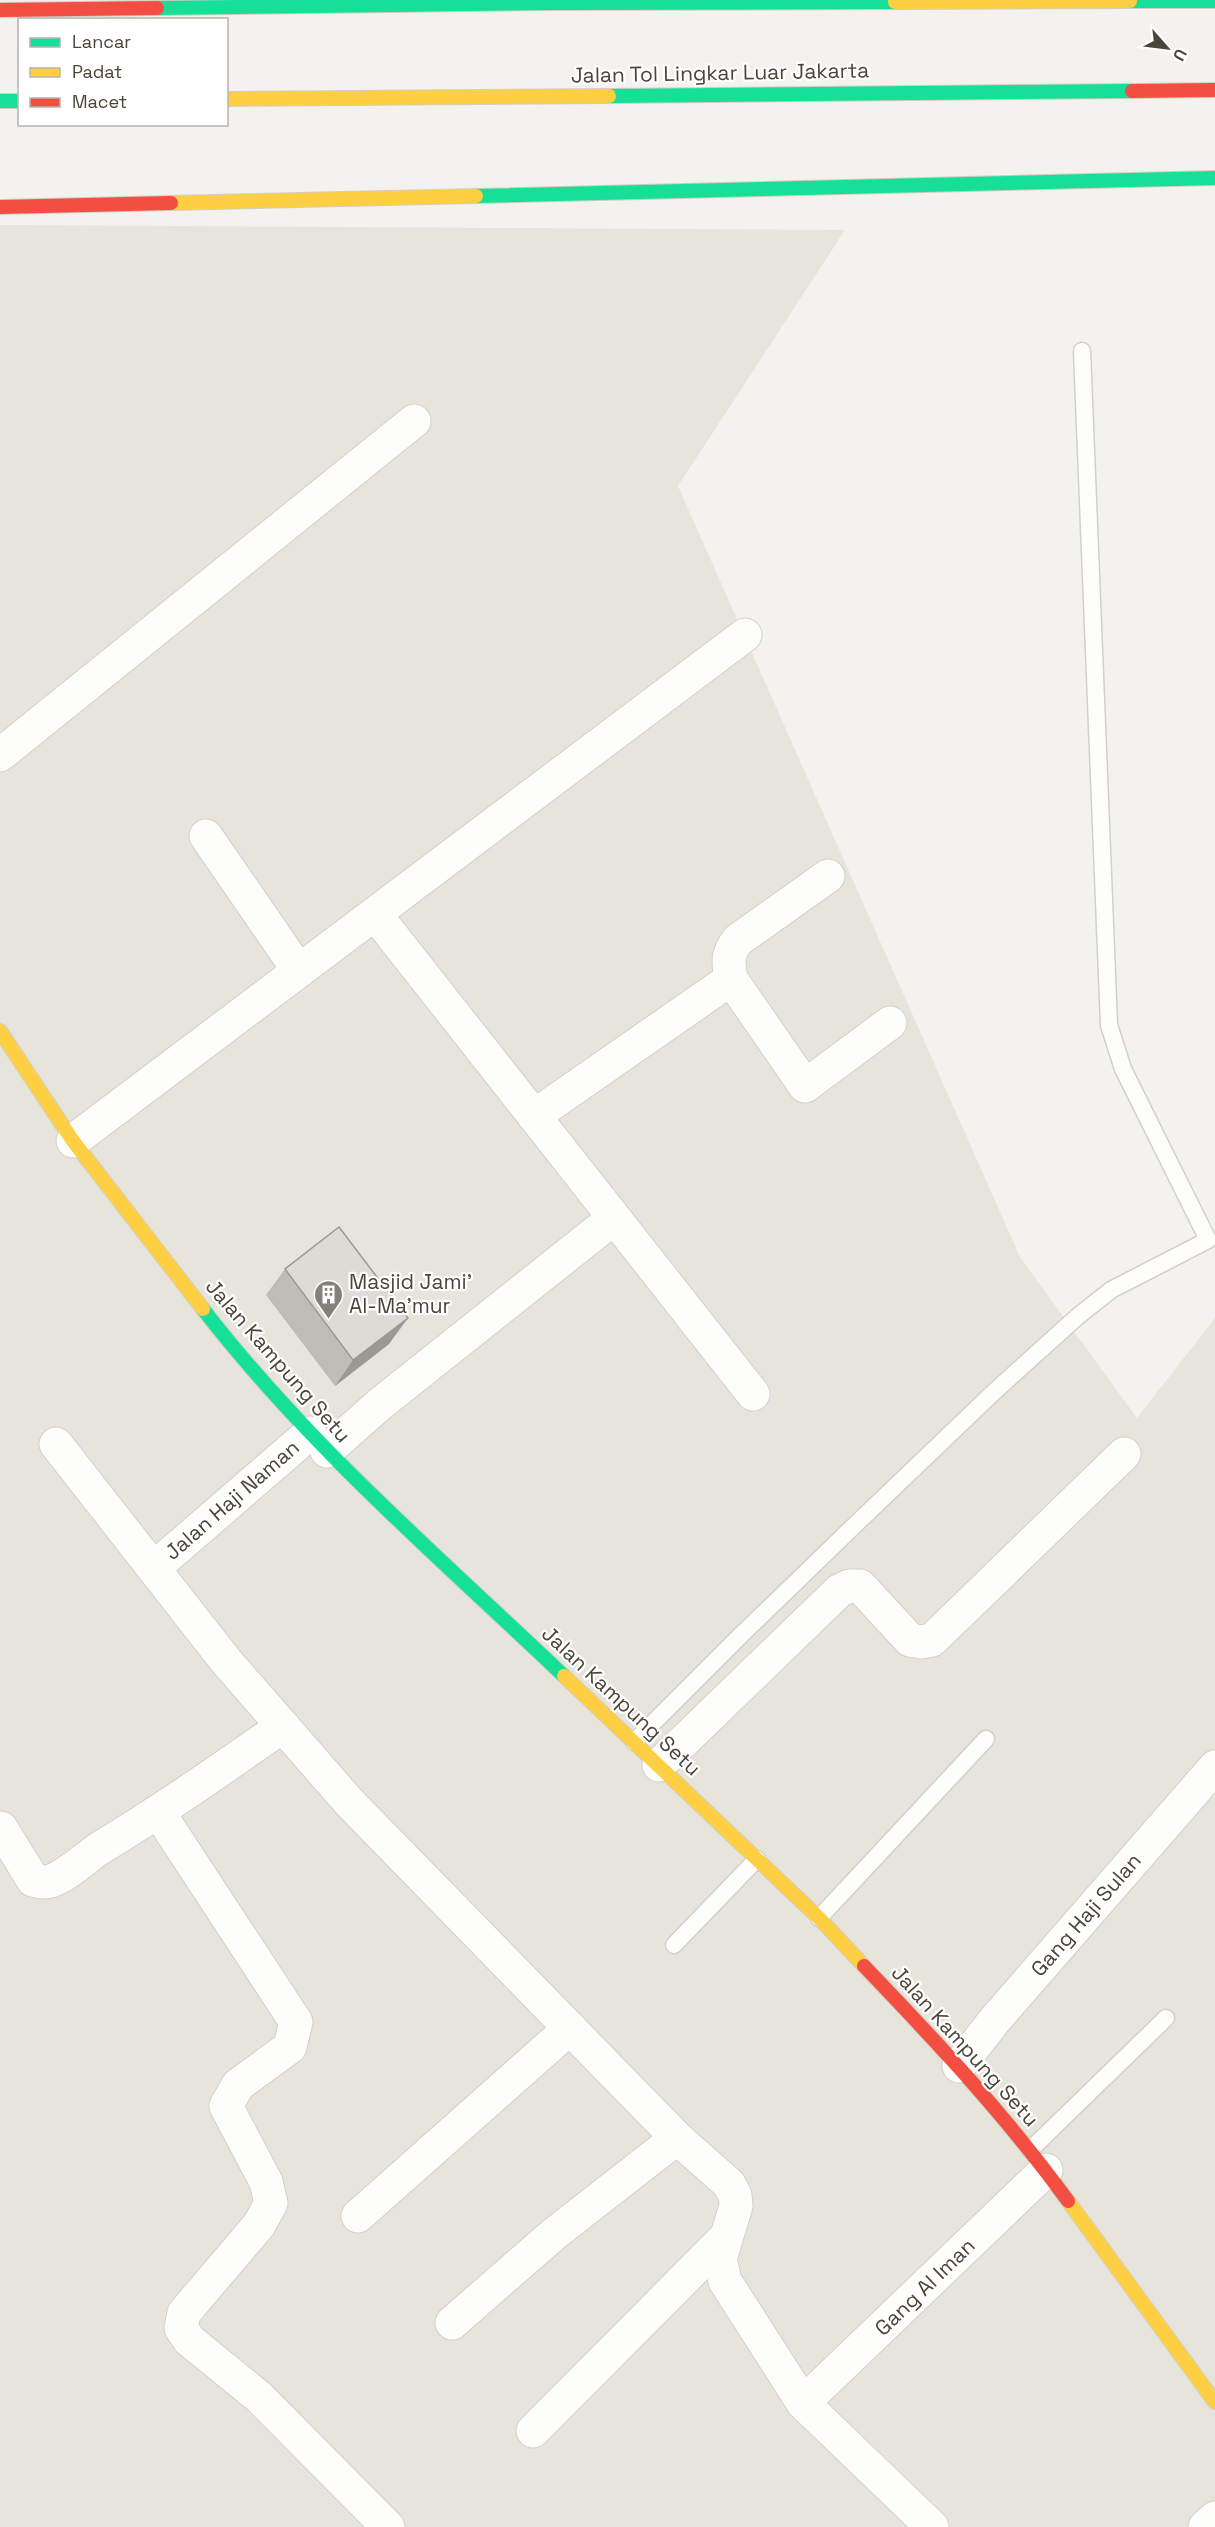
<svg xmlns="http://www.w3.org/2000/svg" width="1215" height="2527" font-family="'Space Grotesk',sans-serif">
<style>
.residential{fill:#e7e4dc}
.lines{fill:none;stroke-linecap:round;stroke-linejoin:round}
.lane-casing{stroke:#d2d0cb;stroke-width:19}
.street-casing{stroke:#d2d0cb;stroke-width:35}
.fast-casing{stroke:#d3cfc5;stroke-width:16}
.slow-casing{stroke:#d3cfc5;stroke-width:16}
.jam-casing{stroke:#d3cfc5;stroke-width:16}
.lane{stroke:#fdfdfc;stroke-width:16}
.street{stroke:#fdfdfc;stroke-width:33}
.fast{stroke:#16e098;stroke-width:14}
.slow{stroke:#ffcf43;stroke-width:14}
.jam{stroke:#f24e42;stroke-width:14}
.wall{fill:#bfbcb8}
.shaded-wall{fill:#9b9996}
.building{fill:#dedbd6;stroke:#9b9996;stroke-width:1.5}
.labels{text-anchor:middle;stroke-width:4.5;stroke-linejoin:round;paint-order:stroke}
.street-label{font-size:21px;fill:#4b4439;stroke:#fff}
.poi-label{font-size:21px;fill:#4b4439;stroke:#fff;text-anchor:start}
</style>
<rect width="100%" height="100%" fill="#f4f2ee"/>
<!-- residential -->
<path class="residential" d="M0,225l845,5 -167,256 342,771 117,161 78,-100v1209h-1215z"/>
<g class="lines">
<defs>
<g id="lane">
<path d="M634,1742l105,-105 119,-115 137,-131 82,-74 34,-27 97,-50 -85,-171 -14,-44 -27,-674"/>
<path d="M819,1918l167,-179"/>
<path d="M674,1945l83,-86"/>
<path d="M1030,2150l136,-132"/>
</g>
<g id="street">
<path d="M0,755l414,-334"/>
<path d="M206,836l93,135"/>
<path d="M375,914l378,480"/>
<path d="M731,979c-3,-17 -4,-25 7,-39l90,-64"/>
<path d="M534,1116l197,-137 74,107 85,-63"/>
<path d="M73,1141l672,-506"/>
<path d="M56,1444l170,217 123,141 328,336 52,46 6,11 1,11 -16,53 5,22 78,122 129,124"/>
<path d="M327,1451l53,-47 234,-186"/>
<path d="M154,1568l156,-135"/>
<path d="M659,1765l180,-174 10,-5h11l50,54 11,2 11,-2 192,-186"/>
<path d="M159,1813l137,209 -6,25 -52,38 -12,21 40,76 5,21 -12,22 -75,88 -3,15 8,12 70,57 129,130"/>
<path d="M1,1828l32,52c6,2 11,3 18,1 18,-7 33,-22 49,-33 63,-38 123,-80 183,-122"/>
<path d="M959,2066l35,-45 221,-254"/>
<path d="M358,2216l212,-188"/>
<path d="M452,2323l102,-89 123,-96"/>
<path d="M803,2403l243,-233"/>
<path d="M533,2431l193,-194"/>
<path d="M1205,2527l10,-9"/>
</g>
<g id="fast">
<path d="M1130,1h85"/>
<path d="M157,8l395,-5 343,-1"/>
<path d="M609,96l523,-5"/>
<path d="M0,101h20"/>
<path d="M476,196l739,-18"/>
<path d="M203,1309c105,136 237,249 361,367"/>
</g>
<g id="slow">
<path d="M895,2l235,-1"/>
<path d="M226,99l383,-3"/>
<path d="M171,203l305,-7"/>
<path d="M0,1031l73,110 130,168"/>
<path d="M564,1676l255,242 45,48"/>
<path d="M1068,2201l147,201"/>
</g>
<g id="jam">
<path d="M0,10l157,-2"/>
<path d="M1132,91l83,-1"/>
<path d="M0,207l171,-4"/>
<path d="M864,1966c72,75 143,151 204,235"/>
</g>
</defs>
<!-- lane casing -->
<use href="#lane" class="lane-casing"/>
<!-- street casing -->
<use href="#street" class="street-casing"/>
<!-- fast casing -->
<use href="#fast" class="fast-casing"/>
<!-- slow casing -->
<use href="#slow" class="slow-casing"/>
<!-- jam casing -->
<use href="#jam" class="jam-casing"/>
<!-- lane -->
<use href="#lane" class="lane"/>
<!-- street -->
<use href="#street" class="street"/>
<!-- fast -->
<use href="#fast" class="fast"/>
<!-- slow -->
<use href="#slow" class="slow"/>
<!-- jam -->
<use href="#jam" class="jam"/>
</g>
<!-- wall -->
<path class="wall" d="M285,1269l104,75 -54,42 -69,-91z"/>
<!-- shaded-wall -->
<path class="shaded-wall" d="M408,1318l-19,26 -54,42 18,-26z"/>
<!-- building -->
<path class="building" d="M339,1227l69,91 -55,42 -68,-91z"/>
<!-- icons -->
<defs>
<symbol id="building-pin" viewBox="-11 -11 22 30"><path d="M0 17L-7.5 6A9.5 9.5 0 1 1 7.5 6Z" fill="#868178" stroke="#fff"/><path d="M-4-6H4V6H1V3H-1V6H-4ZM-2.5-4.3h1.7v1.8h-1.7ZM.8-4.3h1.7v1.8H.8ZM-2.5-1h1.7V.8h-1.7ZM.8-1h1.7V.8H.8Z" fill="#fff"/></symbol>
</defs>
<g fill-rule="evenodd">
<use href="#building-pin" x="312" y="1278" width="33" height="45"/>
</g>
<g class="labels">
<!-- street labels -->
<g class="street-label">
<text transform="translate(720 73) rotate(-1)" y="7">Jalan Tol Lingkar Luar Jakarta</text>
<text transform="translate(278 1361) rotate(49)" y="7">Jalan Kampung Setu</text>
<text transform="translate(232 1500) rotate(-41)" y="7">Jalan Haji Naman</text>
<text transform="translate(621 1701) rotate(43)" y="7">Jalan Kampung Setu</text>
<text transform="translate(1086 1915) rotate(-49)" y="7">Gang Haji Sulan</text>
<text transform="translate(965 2046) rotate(48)" y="7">Jalan Kampung Setu</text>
<text transform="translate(925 2287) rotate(-44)" y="7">Gang Al Iman</text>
</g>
<!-- poi labels -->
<g class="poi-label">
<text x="349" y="1289">Masjid Jami'<tspan x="349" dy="24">Al-Ma'mur</tspan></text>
</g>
</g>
<!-- legend -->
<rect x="18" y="18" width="210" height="108" fill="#ffffff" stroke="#b7b4b0" stroke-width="1.5"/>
<rect x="30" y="38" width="30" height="9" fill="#16e098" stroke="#b7b4b0" stroke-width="1.5"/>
<text x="72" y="48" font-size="18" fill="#4b4439">Lancar</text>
<rect x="30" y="68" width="30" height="9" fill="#ffcf43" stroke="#b7b4b0" stroke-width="1.5"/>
<text x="72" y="78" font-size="18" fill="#4b4439">Padat</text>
<rect x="30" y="98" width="30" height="9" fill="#f24e42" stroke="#b7b4b0" stroke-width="1.5"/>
<text x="72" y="108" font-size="18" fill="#4b4439">Macet</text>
<!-- north arrow -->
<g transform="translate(1167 48) rotate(118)" stroke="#ffffff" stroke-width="4.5" paint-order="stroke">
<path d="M0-4.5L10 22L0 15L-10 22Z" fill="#4b4439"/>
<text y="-9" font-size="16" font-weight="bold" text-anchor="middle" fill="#4b4439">U</text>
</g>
</svg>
